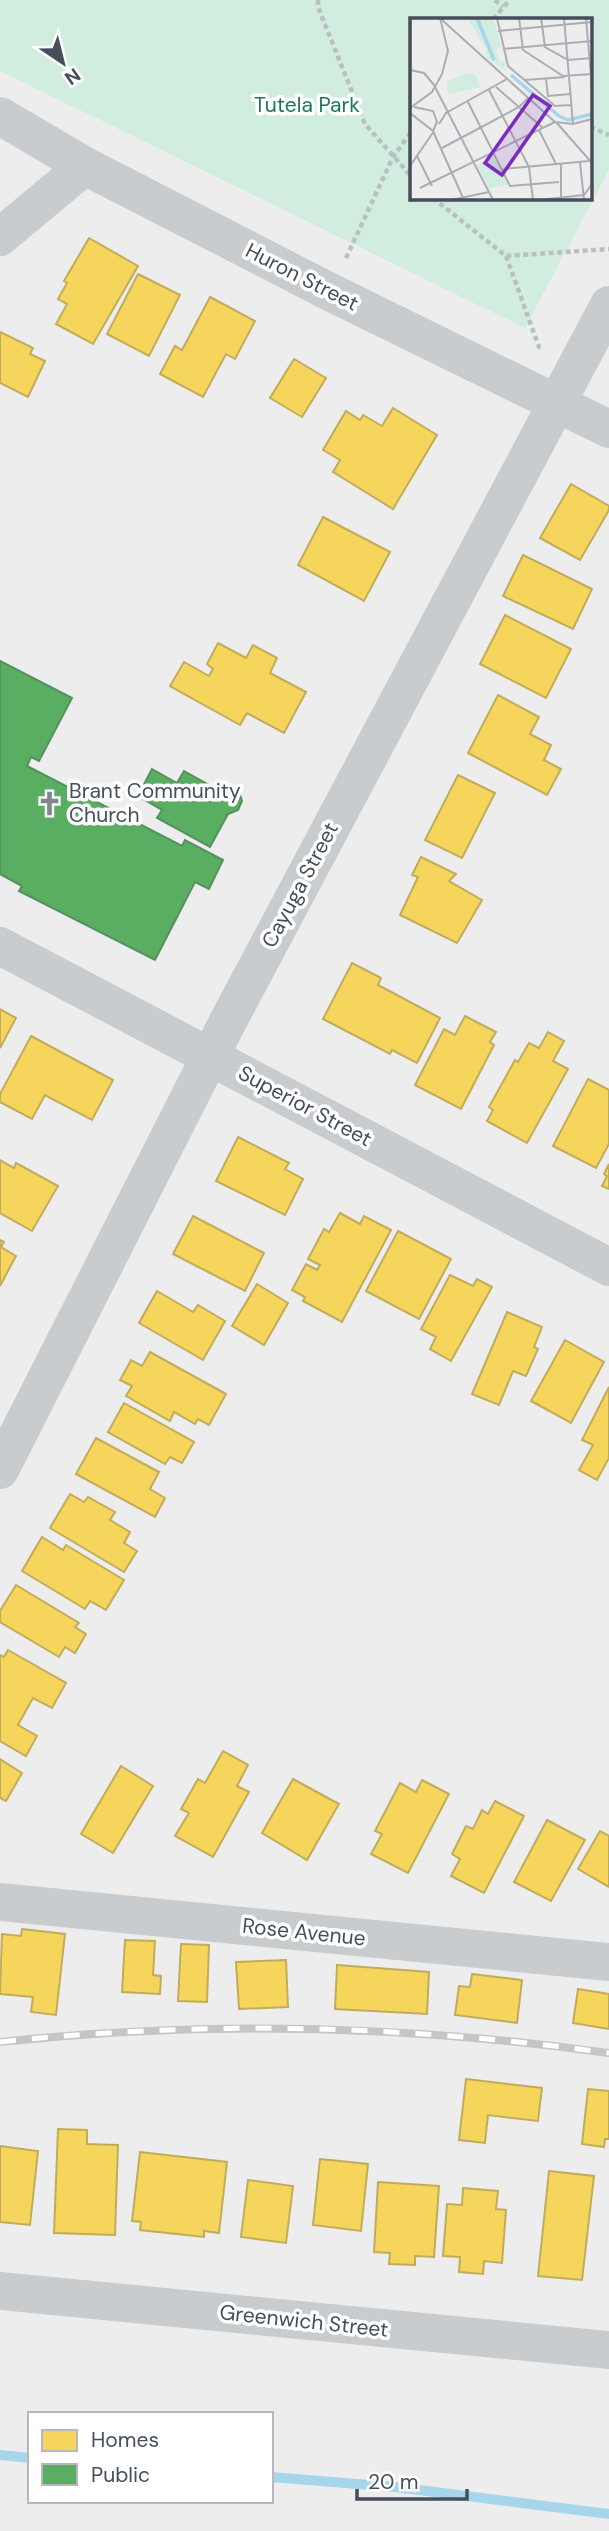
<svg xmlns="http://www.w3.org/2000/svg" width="609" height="2531" font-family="'DM Sans',sans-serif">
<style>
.green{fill:#d1eddf;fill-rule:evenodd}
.homes{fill:#f6d55c;stroke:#c1ac5b;stroke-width:2}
.public{fill:#5aae61;stroke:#54915f;stroke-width:2}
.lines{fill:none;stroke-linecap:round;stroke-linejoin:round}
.stream{stroke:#a7d5eb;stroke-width:10}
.path{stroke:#b6c2c0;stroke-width:4.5;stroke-dasharray:5 3.5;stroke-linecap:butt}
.minor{stroke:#c9ccce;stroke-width:38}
.tertiary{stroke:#c9ccce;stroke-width:38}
.rail-casing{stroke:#c4c5c7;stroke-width:8}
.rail{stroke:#fff;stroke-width:5;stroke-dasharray:16;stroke-linecap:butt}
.labels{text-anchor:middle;stroke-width:7;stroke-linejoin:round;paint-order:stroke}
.park-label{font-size:21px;fill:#187953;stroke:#fff}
.street-label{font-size:21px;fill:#454e5a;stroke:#fff}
.poi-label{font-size:21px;fill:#454e5a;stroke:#fff;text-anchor:start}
.inset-river{fill:none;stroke:#a7d5eb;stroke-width:3.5}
.inset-road{fill:none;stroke:#aaadb2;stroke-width:2}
.view{fill:#7b2cbf;fill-opacity:0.15;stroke:#7b2cbf;stroke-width:3.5}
.inset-edge{fill:none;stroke:#454e5a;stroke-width:3.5}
</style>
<rect width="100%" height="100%" fill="#eeeded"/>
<!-- green -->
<path class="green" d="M0,0h609v170l-84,158 -525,-257zM411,19h179v179h-179z"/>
<!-- homes -->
<g class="homes">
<path d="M89,238l49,28 -45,78 -37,-20 11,-20 -9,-5 9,-16 -3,-2z"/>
<path d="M138,274l42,21 -31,61 -42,-22z"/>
<path d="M210,297l45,24 -20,38 -9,-5 -23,43 -43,-23 15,-28 7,4z"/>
<path d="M0,332l33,16 -3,6 15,7 -17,36 -28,-14z"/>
<path d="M294,359l32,19 -24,39 -32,-19z"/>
<path d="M393,408l44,27 -44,74 -60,-37 7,-12 -17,-10 23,-39 14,9 3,-5 19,11z"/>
<path d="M571,484l38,22v4l-29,50 -40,-22z"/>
<path d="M323,517l67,35 -26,49 -66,-36z"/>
<path d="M523,555l69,34 -19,40 -70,-33z"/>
<path d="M505,615l66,34 -25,49 -66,-34z"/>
<path d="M218,643l28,15 7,-13 24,13 -7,15 36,19 -22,41 -37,-20 -7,12 -70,-39 14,-24 25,14 4,-7 -6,-5z"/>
<path d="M498,695l41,22 -9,17 21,11 -7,15 17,9 -14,26 -79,-42z"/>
<path d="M458,775l37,18 -33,65 -37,-18z"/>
<path d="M421,857l35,17 -7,7 33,19 -25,43 -57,-28 18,-38 -6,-2z"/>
<path d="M352,963l29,15 -3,7 62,33 -23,45 -25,-13 -2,4 -67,-35z"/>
<path d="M0,1009l16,9 -16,30z"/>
<path d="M465,1016l31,16 -6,10 4,3 -33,64 -46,-24 29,-56 11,6z"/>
<path d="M548,1032l16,9 -11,20 15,8 -41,74 -40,-22 6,-11 -4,-3 26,-47 3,2 11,-19 10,5z"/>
<path d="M31,1036l82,44 -21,40 -47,-25 -13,24 -32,-17v-8z"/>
<path d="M588,1079l21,11v54l-13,24 -43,-22z"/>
<path d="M238,1137l51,26 -4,6 18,10 -18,36 -69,-34z"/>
<path d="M0,1160l14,8 2,-5 42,23 -26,45 -32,-18z"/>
<path d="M609,1164v25l-7,-3 5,-10 -3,-2z"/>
<path d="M340,1213l20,11 4,-8 27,14 -49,92 -39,-21 2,-4 -13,-7 14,-26 11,6 3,-5 -12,-6 16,-30 5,3z"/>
<path d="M193,1216l71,37 -19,38 -72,-37z"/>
<path d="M398,1231l53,28 -32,60 -53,-28z"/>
<path d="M0,1240l4,2 -3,5 15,9 -16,30z"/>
<path d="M450,1275l23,11 4,-7 15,8 -41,74 -21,-12 6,-12 -15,-8z"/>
<path d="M257,1284l31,19 -24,42 -32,-19z"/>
<path d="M157,1291l36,21 5,-7 27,16 -22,39 -64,-37z"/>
<path d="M507,1312l35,15 -8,20 4,2 -12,27 -13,-5 -14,34 -27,-11z"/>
<path d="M565,1340l39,22 -33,61 -40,-22z"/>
<path d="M150,1352l76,42 -17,31 -11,-6 -3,5 -21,-12 -4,9 -44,-25 6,-10 -12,-6 11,-20 11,6z"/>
<path d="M609,1387v71l-12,22 -18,-10 14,-25 -11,-5z"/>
<path d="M124,1403l70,39 -12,21 -12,-6 -5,7 -57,-32z"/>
<path d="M96,1438l63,34 -9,17 15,9 -10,19 -79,-43z"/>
<path d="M70,1494l14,8 4,-5 27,15 -5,8 20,12 -6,11 13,8 -13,21 -74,-44z"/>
<path d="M42,1537l21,13 3,-5 58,35 -18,30 -16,-9 -5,8 -63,-38z"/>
<path d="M16,1585l63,38 -4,4 11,7 -11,19 -10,-6 -6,10 -59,-35v-11z"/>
<path d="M8,1650l58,33 -14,25 -19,-10 -15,27 19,11 -11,20 -26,-15v-86l4,2z"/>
<path d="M223,1751l25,14 -11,21 12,6 -36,65 -38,-21 14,-23 -8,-4 17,-30 7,4z"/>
<path d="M0,1759l22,14 -16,28 -6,-3z"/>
<path d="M121,1766l32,20 -40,67 -32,-19z"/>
<path d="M293,1779l46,25 -32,56 -45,-27z"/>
<path d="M422,1780l27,14 -41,79 -37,-19 11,-20 -7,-3 25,-48 16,9z"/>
<path d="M495,1801l29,15 -40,77 -33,-17 9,-17 -8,-5 14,-28 7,3 9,-19 6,4z"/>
<path d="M547,1820l38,20 -34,61 -37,-19z"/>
<path d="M600,1831l9,5v51l-31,-18z"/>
<path d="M22,1929l43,5 -9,81 -25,-3 2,-15 -33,-3 2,-60 19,2z"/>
<path d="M125,1940l30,1 -2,34 8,1 -1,18 -38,-2z"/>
<path d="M181,1944l28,1 -2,57 -29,-1z"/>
<path d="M286,1960l2,47 -49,2 -3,-47z"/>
<path d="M337,1965l92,7 -2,42 -92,-5z"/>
<path d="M472,1974l50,6 -5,43 -62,-8 4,-29 11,1z"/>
<path d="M578,1989l31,5v35l-36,-6z"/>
<path d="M466,2079l76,9 -4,33 -50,-6 -3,28 -26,-3z"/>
<path d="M588,2089l21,2v48h-4l-1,8 -22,-3z"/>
<path d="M58,2129l29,1v14l31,1 -3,90 -61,-2z"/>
<path d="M0,2146l38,5 -8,74 -30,-3z"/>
<path d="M140,2152l87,10 -8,71 -15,-2v6l-64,-7 1,-8 -9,-1z"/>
<path d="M320,2159l48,5 -7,67 -48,-6z"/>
<path d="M549,2171l45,5 -12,104 -44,-4z"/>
<path d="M248,2180l45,6 -7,57 -45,-6z"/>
<path d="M378,2182l61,4 -5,71 -19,-1v9l-26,-1 1,-11 -16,-1z"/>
<path d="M463,2188l35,3 -2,18 10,1 -4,53 -18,-2 -1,13 -24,-2 1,-15 -17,-1 4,-52 15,1z"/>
</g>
<!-- public -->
<g class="public">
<path d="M0,661l72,37 -33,63 -8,-4 -4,9 155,80 3,-6 38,20 -14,29 -14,-7 -40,78 -136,-69 3,-5 -22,-12z"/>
<path d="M152,769l25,14 7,-12 36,20 10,-4 9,5 3,9 -4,9 -10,4 -18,33 -53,-29 5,-8 -24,-14z"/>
</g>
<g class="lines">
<!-- stream -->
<g class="stream">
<path d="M0,2455l30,3"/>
<path d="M271,2477l124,10 214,27"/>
</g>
<!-- path -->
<g class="path">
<path d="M318,0v7l47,117 46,52"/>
<path d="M495,0l8,7"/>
<path d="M493,19l17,-19"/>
<path d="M590,127l19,8"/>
<path d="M433,198l73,58 103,-7"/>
<path d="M506,256l33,91 4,1"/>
<path d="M346,258l47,-101 18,-25"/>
</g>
<!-- minor -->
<g class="minor">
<path d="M0,116l85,50 245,126 279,137"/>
<path d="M0,237l85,-71"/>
<path d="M0,946l609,321"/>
<path d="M0,1470l226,-445 383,-720"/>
<path d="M0,1902l609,60"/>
</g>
<!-- tertiary -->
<path class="tertiary" d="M0,2291l609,59"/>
<defs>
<path id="rail" d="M0,2042c205,-22 405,-17 609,11"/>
</defs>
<!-- rail casing -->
<use href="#rail" class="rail-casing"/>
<!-- rail -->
<use href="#rail" class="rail"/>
</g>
<!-- icons -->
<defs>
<symbol id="church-bare" viewBox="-9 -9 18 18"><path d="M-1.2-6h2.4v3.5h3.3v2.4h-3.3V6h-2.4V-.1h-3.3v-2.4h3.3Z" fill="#80868d" stroke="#fff" stroke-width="2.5" paint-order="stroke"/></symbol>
</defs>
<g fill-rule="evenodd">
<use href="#church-bare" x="32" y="786" width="35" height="35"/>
</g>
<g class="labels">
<!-- park labels -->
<g class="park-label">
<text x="307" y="112">Tutela Park</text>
</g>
<!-- street labels -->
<g class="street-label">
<text transform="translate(302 277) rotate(27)" y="7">Huron Street</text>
<text transform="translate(300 885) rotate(-62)" y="7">Cayuga Street</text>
<text transform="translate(305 1106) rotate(28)" y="7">Superior Street</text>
<text transform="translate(304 1932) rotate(6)" y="7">Rose Avenue</text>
<text transform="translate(304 2321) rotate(6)" y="7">Greenwich Street</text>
</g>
<!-- poi labels -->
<g class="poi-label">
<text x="69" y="798">Brant Community<tspan x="69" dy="24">Church</tspan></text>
</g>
</g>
<!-- overview -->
<g transform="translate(410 18)">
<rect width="182" height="182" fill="#eeeded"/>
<path d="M57,0h23l5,5 6,24 -6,3 6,12 4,-2v11l-18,-14 -1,-9zM84,138l16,29 -21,3 -12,-23z" fill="#d1eddf"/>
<path d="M58,55h6l7,14 -33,7 -1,-13z" fill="#d1eddf"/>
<path class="inset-river" d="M67,0l17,42M101,57l48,41 9,4 24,-6"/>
<path class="inset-road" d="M87,0l11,48 47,40 16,-1M109,0l4,32 40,26 29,-2M131,0l4,29 23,13 24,-2M154,0l9,106M176,0l6,69M31,1l114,103 18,2 19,-5M88,13l94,-9M93,31l89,-8M0,52l14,3 10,12M136,61l2,17 23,-2M115,62l40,-3M24,67l59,115M86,69l47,41M79,72l40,77 4,33M58,84l42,84 49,-4M4,89l19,4 4,11 -4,9M0,90l22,-16 10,-18 6,-23 -8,-33M0,95l23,18 31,69M146,104l36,41M29,106l7,-11 61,-34M129,112l17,34M32,130l77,-41 9,-9M7,138l15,30M170,144l4,38M0,148l24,-35M93,151l86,-8M10,170l135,-66M151,181v-35M41,182l38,-8M129,182l45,-5 8,-11"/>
<path class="view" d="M123,77l17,11 -48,69 -17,-12z"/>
<rect width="182" height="182" class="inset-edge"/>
</g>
<!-- legend -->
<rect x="28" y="2412" width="245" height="91" fill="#ffffff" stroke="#b5b8bd" stroke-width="2"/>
<rect x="42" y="2430" width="35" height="21" fill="#f6d55c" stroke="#b5b8bd" stroke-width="2"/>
<text x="91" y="2447" font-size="21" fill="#454e5a">Homes</text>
<rect x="42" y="2464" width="35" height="21" fill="#5aae61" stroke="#b5b8bd" stroke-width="2"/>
<text x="91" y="2482" font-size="21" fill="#454e5a">Public</text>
<!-- north arrow -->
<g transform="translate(63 63) rotate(145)" stroke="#ffffff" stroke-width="5" paint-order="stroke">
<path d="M0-5L12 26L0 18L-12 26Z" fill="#454e5a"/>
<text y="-10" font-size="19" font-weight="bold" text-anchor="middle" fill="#454e5a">N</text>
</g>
<!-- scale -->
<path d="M357 2489v10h110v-10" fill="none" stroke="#454e5a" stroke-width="3.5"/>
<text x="368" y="2489" font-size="21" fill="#454e5a" stroke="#ffffff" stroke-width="5" paint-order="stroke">20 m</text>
</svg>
